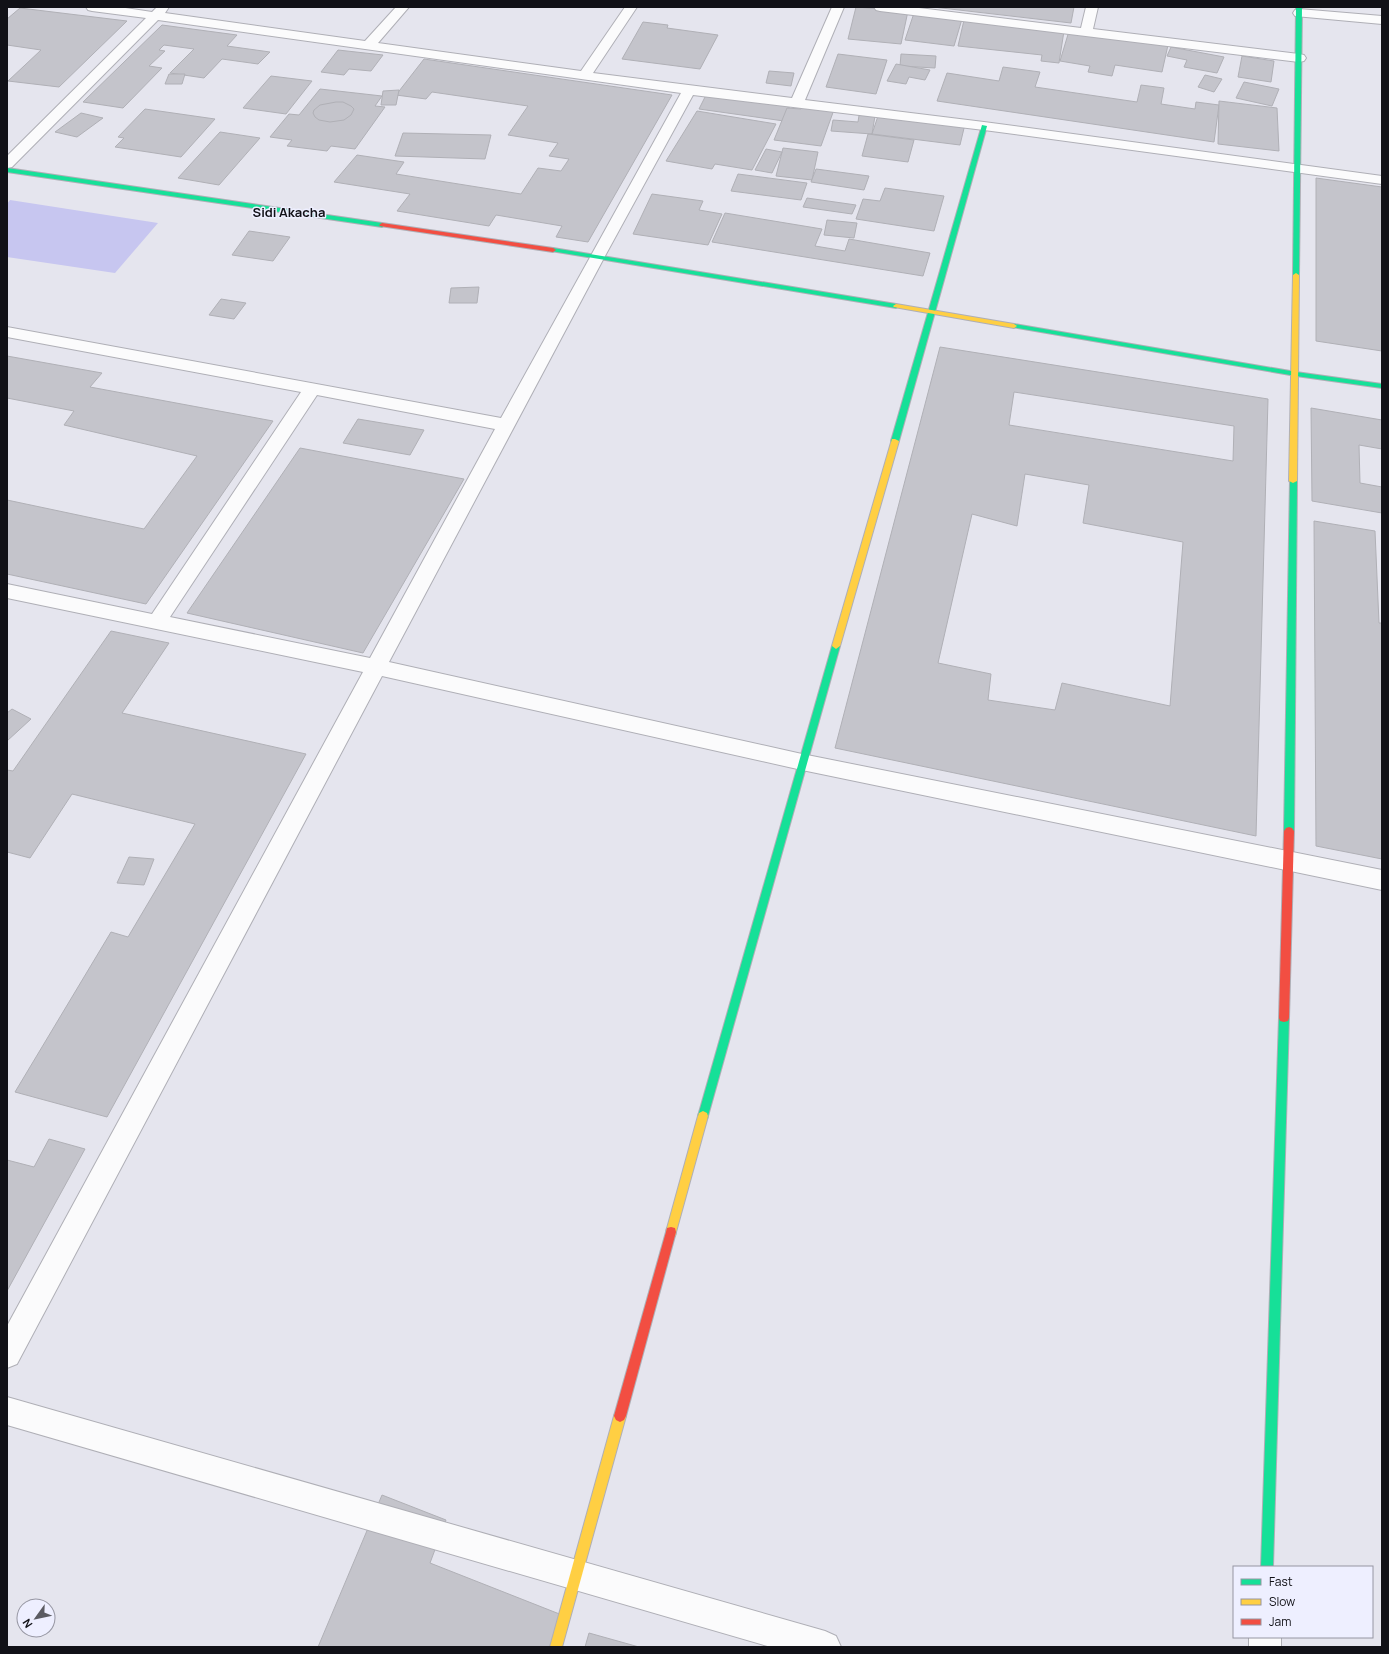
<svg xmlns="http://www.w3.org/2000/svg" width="1389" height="1654" font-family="Manrope,sans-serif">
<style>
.green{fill:#c7c6f0}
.building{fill:#c4c4cb;stroke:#b0b0b6;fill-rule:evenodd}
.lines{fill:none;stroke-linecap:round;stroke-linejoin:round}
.street-casing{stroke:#afafb6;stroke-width:2}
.fast-casing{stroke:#afafb6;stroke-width:2}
.slow-casing{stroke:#afafb6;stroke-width:2}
.jam-casing{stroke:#afafb6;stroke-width:2}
.street{fill:#fbfbfc;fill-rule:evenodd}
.fast{fill:#16e098;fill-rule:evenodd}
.slow{fill:#ffcf43;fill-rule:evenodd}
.jam{fill:#f24e42;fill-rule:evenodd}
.labels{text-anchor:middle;stroke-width:3;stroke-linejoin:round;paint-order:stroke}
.far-district-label{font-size:13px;font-weight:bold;fill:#111117;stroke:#eeefff}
</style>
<rect width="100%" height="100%" fill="#e5e5ee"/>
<!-- green -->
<path class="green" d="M10,200l148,23 -43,50 -108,-16v-53z"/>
<!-- building -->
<g class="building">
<path d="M856,7l52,4 -7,33 -53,-5z"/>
<path d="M933,7h141l-3,16z"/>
<path d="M20,8l107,13 -68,66 -51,-6 33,-31 -34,-5v-26z"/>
<path d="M914,13l48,6 -8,27 -49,-6z"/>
<path d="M964,20l100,11 -5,32 -18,-2 1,-6 -84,-9z"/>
<path d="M643,22l25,3 -1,3 51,7 -18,34 -78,-10z"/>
<path d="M162,25l75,10 -10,11 43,6 -12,12 -36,-5 -18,19 -34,-5 24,-24 -30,-4 -5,5 6,1 -16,15 13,2 -39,40 -40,-6z"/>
<path d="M1069,31l99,14 -6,27 -47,-7 -3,11 -24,-4 2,-6 -30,-5z"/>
<path d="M1171,47l53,10 -7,16 -33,-6 3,-7 -20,-4z"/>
<path d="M338,50l45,5 -12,16 -22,-2 -5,6 -23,-3z"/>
<path d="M838,54l49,6 -11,34 -50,-7z"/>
<path d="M901,54l35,2 -1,12 -35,-2z"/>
<path d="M1242,56l32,5 -3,21 -33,-5z"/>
<path d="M424,59l248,36 -84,147 -32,-5 6,-11 -66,-11 -7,11 -92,-15 13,-17 -76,-12 23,-27 47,7 -8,12 125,20 17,-26 23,3 8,-12 -20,-3 9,-13 -50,-8 20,-29 -96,-14 -6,7 -30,-4z"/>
<path d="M896,64l34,6 -5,10 -16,-3 -3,7 -19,-3z"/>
<path d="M1003,67l37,5 -5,15 102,15 4,-17 23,3 -3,16 34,5 1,-7 23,3 -5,37 -277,-41 10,-28 52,8z"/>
<path d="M769,71l25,2 -3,13 -25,-3z"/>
<path d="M169,74h16l-3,10h-17z"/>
<path d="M1205,75l17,4 -8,13 -16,-5z"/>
<path d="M271,76l41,5 -26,33 -43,-6z"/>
<path d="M1244,82l35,7 -7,17 -36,-8z"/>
<path d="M320,89l62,7 -7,10 10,1 -30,42 -24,-3 -4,5 -40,-5 5,-6 -22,-3 19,-23 10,1z"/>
<path d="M709,89l83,11 -8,21 -85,-12z"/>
<path d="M399,90l-3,15h-15l2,-14z"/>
<path d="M804,100l32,4 -15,42 -47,-6 13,-32 14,1z"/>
<path d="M1219,101l58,7 2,43 -61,-7z"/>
<path d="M336,102h7l8,4 3,3 -3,6 -7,5 -14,2 -11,-2 -4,-3 -2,-4 1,-3 6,-5z"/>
<path d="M145,109l70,10 -34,38 -66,-10 9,-9 -6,-1z"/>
<path d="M860,109l16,1 -4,24 -41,-3 2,-11 25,2z"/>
<path d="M697,111l79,13 -24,46 -37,-6 -3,5 -46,-8z"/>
<path d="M81,113l22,5 -26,19 -22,-5z"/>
<path d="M879,113l86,11 -5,21 -88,-11z"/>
<path d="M220,132l40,6 -41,47 -41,-7z"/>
<path d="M403,133l88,2 -6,24 -90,-3z"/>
<path d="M868,134l46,6 -6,22 -46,-6z"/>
<path d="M783,148l35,4 -6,28 -36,-4z"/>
<path d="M766,149l16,3 -10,21 -17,-3z"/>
<path d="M816,169l53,7 -5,14 -53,-8z"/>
<path d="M738,174l69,9 -6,17 -70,-9z"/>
<path d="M1316,178l66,9v164l-66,-10z"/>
<path d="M885,188l59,8 -10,35 -78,-12 7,-20 17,2z"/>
<path d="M652,194l51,7 -4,9 23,4 -14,31 -75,-11z"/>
<path d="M807,198l49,7 -4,9 -49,-7z"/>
<path d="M725,213l97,16 -7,17 30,5 4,-12 81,14 -7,23 -211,-34z"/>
<path d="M827,220l30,3 -3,15 -30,-3z"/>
<path d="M249,231l41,6 -17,24 -41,-6z"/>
<path d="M479,287l-2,16h-28l2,-15z"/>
<path d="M221,299l25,4 -12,16 -25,-4z"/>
<path d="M940,347l328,52 -12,437 -421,-88zM1014,392l220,34 -1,35 -224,-36zM1025,474l64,11 -6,38 100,19 -13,164 -108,-23 -7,27 -67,-10 3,-26 -53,-11 34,-149 45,12z"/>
<path d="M7,356l95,17 -12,14 183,34 -127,183 -139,-30v-74l137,29 53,-73 -133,-31 10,-14 -67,-13z"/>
<path d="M1311,408l71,12v29l-23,-4 1,38 22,4v26l-70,-12z"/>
<path d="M358,419l66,11 -14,25 -67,-12z"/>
<path d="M300,448l164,31 -101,174 -176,-40z"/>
<path d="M1314,521l61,10 4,92h3v236l-66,-13z"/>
<path d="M111,631l58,12 -47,70 184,41 -199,363 -92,-25 96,-160 17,5 67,-113 -123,-30 -42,64 -23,-6v-82l6,1z"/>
<path d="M12,709l19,10 -24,22v-28z"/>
<path d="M129,857l25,2 -10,26 -27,-2z"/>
<path d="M49,1139l36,10 -78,142v-131l27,7z"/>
<path d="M382,1495l64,25 -16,43 132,52 -11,32h-233z"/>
<path d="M589,1633l50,14h-54z"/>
</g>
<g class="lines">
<defs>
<g id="street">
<path d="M86,7h33l33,5 5,-5h12l-4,6 200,28 31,-34h13l-31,36 203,28 44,-64h12l-44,66 199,25 40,-91h12l-39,93 179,22 398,54v8l-398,-54 -291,-35 -88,161 -216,406 413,92 580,116v20l-580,-120 -420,-94 -365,688 -10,4v-42l356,-654 -356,-74v-14l145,30 149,-222 -294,-55v-10l494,91 180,-325 -523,-73 -146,147 -5,1v-12l139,-138 -54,-7 -4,-1zM317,395l178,34 -125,229 -200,-41z"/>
<path d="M874,7h37l170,21 5,-21h12l-5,22 206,25 5,1 2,3 -2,3 -5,1 -419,-51 -4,-1z"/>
<path d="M1299,9l83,7v8l-87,-8 -2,-3 2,-3z"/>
<path d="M7,1397l818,234 11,5 5,11h-70l-764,-222z"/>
<rect x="1249" y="1637" width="32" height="10"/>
</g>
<g id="fast">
<path d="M1296,7h6l-3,268 -3,2 -3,-2z"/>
<path d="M982,125l5,1 -88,315 -4,2h-3l-1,-2z"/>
<path d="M7,168l375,55 3,2 -3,2 -375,-55z"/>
<path d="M553,248l343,56 3,2 -3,2 -345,-57 -1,-1z"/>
<path d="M1014,324l282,48 86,12v4l-86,-12 -284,-49v-2z"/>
<path d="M1290,479h6l1,2 -3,350 -2,3h-6l-2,-3z"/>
<path d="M836,643l4,3 -132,470 -1,3 -4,2 -4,-2 -1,-3 134,-470z"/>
<path d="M1284,1014l4,1 1,3 -16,549h-12l18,-549 1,-3z"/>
</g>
<g id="slow">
<path d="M1296,273l3,2 -2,206 -4,2 -4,-2 4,-206z"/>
<path d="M896,304l118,20 3,2 -3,2 -120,-21 -1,-1z"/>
<path d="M892,439h3l4,2 -59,205 -4,3 -4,-3z"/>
<path d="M703,1111l4,2 1,3 -32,116 -1,4 -4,1 -4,-1 -1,-4 32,-116 1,-3z"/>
<path d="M620,1410l4,2 2,4 -64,231h-12l64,-231 2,-4z"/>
</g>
<g id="jam">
<path d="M382,223l171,25 3,2 -3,2 -173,-26 -1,-1z"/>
<path d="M1289,827l3,1 2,3 -5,187 -1,3 -4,1 -4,-1 -1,-3 5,-187 2,-3z"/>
<path d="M671,1227l4,1 1,4 -50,184 -2,4 -4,2 -4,-2 -2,-4 52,-184 1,-4z"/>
</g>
</defs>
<!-- street casing -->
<use href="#street" class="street-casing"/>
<!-- fast casing -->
<use href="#fast" class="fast-casing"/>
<!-- slow casing -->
<use href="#slow" class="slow-casing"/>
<!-- jam casing -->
<use href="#jam" class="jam-casing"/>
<!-- street -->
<use href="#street" class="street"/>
<!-- fast -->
<use href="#fast" class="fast"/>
<!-- slow -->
<use href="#slow" class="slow"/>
<!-- jam -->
<use href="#jam" class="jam"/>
</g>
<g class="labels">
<!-- far-district labels -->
<g class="far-district-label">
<text x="289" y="217">Sidi Akacha</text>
</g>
</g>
<!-- border -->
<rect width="1389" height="1654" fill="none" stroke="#111117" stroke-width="16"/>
<!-- legend -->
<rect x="1233" y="1566" width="140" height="72" fill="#eeefff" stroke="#9696a2"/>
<rect x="1241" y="1579" width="20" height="6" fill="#16e098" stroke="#9696a2"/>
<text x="1269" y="1586" font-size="12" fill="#111117">Fast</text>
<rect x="1241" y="1599" width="20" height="6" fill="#ffcf43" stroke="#9696a2"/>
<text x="1269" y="1606" font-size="12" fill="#111117">Slow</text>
<rect x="1241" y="1619" width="20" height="6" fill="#f24e42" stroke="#9696a2"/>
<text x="1269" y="1626" font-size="12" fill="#111117">Jam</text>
<!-- north arrow -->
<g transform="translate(36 1618) rotate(237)"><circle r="19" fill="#eeefff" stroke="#9696a2"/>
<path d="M0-3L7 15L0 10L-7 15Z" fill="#5b5b62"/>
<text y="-6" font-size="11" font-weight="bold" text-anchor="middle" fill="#111117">N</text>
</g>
</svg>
